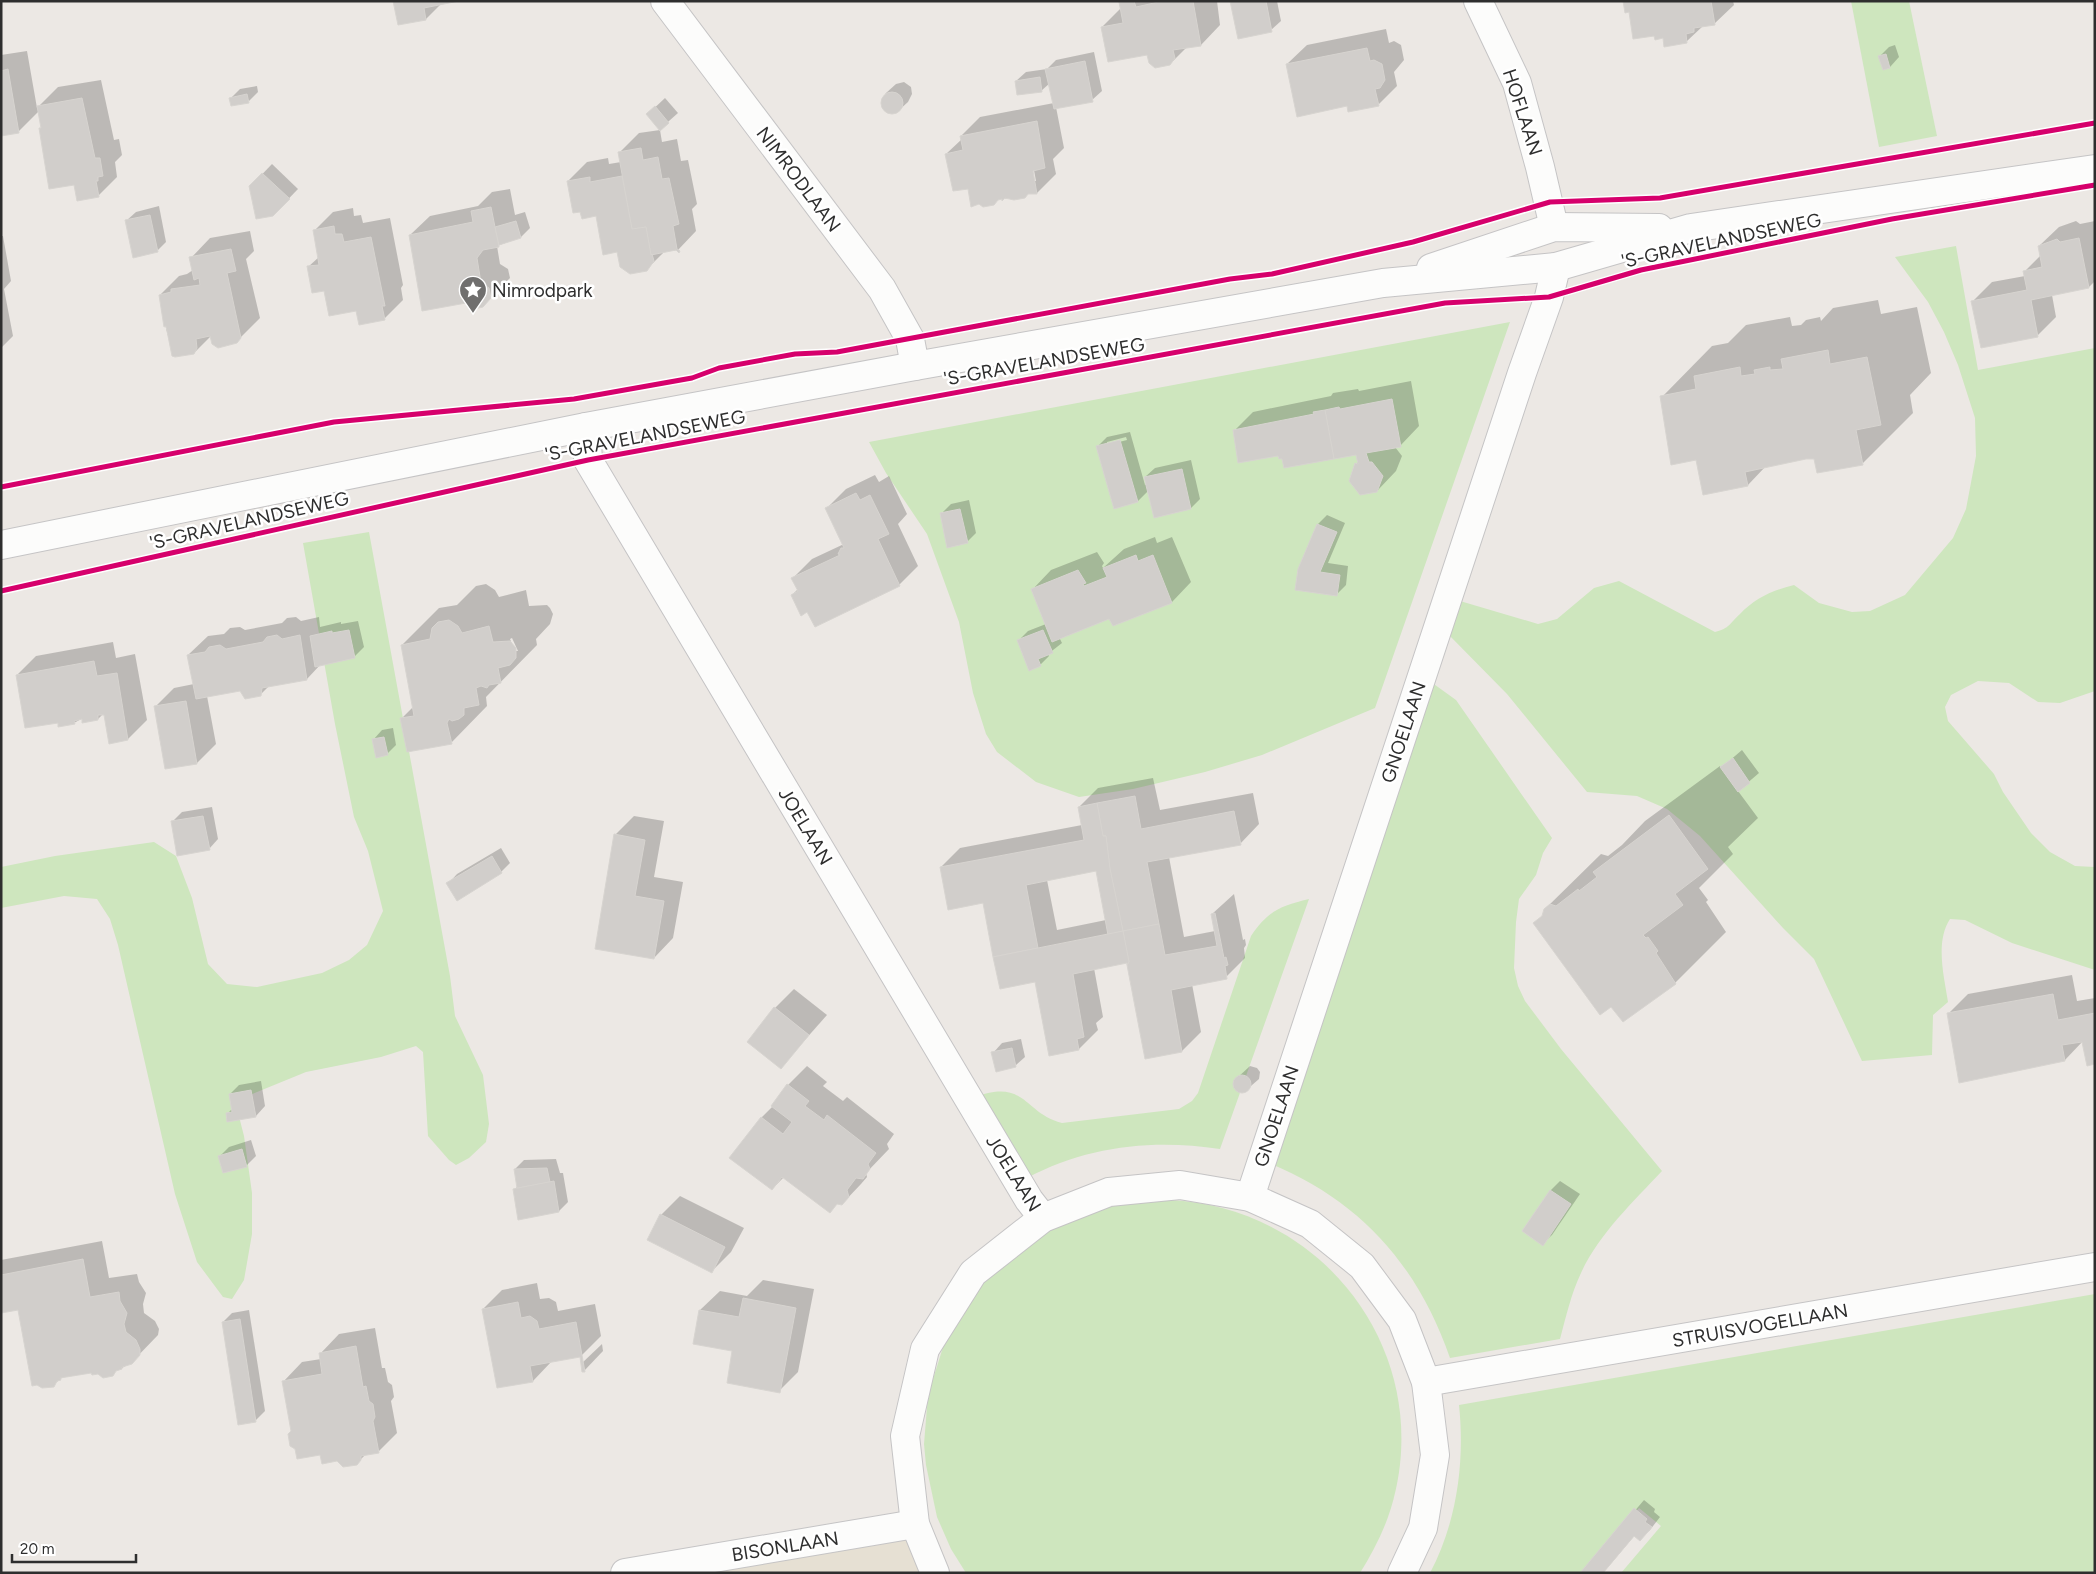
<svg xmlns="http://www.w3.org/2000/svg" width="2096" height="1574" font-family="Figtree,sans-serif">
<style>
.education{fill:#e6e0d3}
.green{fill:#cee6be}
.shadow{fill:#0003;fill-rule:evenodd}
.building{fill:#d1cecb;stroke:#d7d4d0}
.lines{fill:none;stroke-linecap:round;stroke-linejoin:round}
.minor-casing{stroke:#c5c4c5;stroke-width:30}
.tertiary-casing{stroke:#c5c4c5;stroke-width:30}
.minor{stroke:#fcfcfb;stroke-width:28}
.tertiary{stroke:#fcfcfb;stroke-width:28}
.cycleway-casing{stroke:#fff;stroke-width:8}
.cycleway{stroke:#d6006c;stroke-width:5}
.labels{text-anchor:middle;stroke-width:5;stroke-linejoin:round;paint-order:stroke}
.street-label{font-size:19px;fill:#2e2e2e;stroke:#fff}
.poi-label{font-size:19px;fill:#2e2e2e;stroke:#fff;text-anchor:start}
</style>
<rect width="100%" height="100%" fill="#ece8e4"/>
<!-- education -->
<path class="education" d="M915,1524l20,49h-310z"/>
<!-- green -->
<g class="green">
<path d="M1851,1h58l28,135 -58,11z"/>
<path d="M1956,246l22,124 117,-22v343l-35,12 -22,-1 -29,-19 -31,-2 -27,14 -6,12 3,14 46,53 9,18 28,41 19,19 25,14 20,1v103l-83,-27 -47,-23 -15,-1c-15,23 -6,57 -2,83l-15,13 -1,40 -70,6 -48,-102 -31,-31 -83,-92 -33,-27 -30,-13 -50,-4 -80,-98 -59,-60 12,-33 78,23 19,-5 37,-31 25,-7 96,51c15,-4 14,-8 25,-18 15,-16 33,-24 54,-29l25,18 33,9 18,-1 35,-16 48,-57 13,-29 10,-53 -1,-38 -17,-53 -14,-33 -16,-30 -33,-45z"/>
<path d="M1510,322l-135,386 -113,47 -57,17 -72,17 -54,8 -43,-15 -39,-30 -11,-18 -13,-41 -14,-71 -32,-88 -41,-61 -17,-31z"/>
<path d="M369,532l81,444 5,40 28,59 6,49 -3,18 -17,16 -13,7 -7,-5 -21,-24 -5,-84 -7,-6 -35,11 -75,15 -71,29 9,35 8,57v41l-8,46 -12,19 -9,-2 -26,-35 -22,-68 -57,-249 -8,-26 -13,-20 -33,-3 -63,12v-41l54,-11 99,-14 22,14 16,42 16,66 19,20 30,3 65,-14 27,-13 18,-15 16,-34 -15,-60 -14,-34 -19,-93 -32,-181z"/>
<path d="M1431,682l25,18 96,138 -9,15 -7,22 -17,24 -3,23 -2,46 4,18 7,15 36,48 101,122c-29,31 -63,63 -81,102 -10,21 -15,44 -21,66l-110,19c-33,-95 -92,-160 -186,-197z"/>
<path d="M1309,899l-89,250c-67,-10 -133,-3 -193,29l-52,-81c51,-19 48,16 87,26l117,-14 13,-8 6,-8 53,-157c17,-25 29,-30 58,-37z"/>
<path d="M1167,1200c158,5 270,156 224,308 -7,23 -18,44 -31,65h-394l-15,-24 -14,-32 -11,-52 -2,-21 4,-49 16,-51 37,-59 12,-14 54,-41 51,-21 17,-4z"/>
<path d="M2095,1294v279h-474l40,-47 -22,-18 -54,65h-155c27,-51 35,-111 29,-168z"/>
</g>
<!-- shadow -->
<g class="shadow">
<path d="M394,1l47,3 -15,15z"/>
<path d="M1122,1h95l3,24 -19,20 -14,2 -17,17 -68,-37 19,-19z"/>
<path d="M1231,1h46l4,20 -10,9z"/>
<path d="M1625,1h108l1,4 -20,19 -11,2 -16,15 -22,4 -1,-8 -9,-3 -25,-23z"/>
<path d="M1386,29l3,14 5,-2 7,4 3,15 -10,12 3,14 -19,19h-30l-61,-41 20,-19z"/>
<path d="M1895,45l4,12 -9,10 -11,-10 10,-10z"/>
<path d="M27,51l10,57 21,-21 43,-7 13,60 5,-1 3,16 -7,7 2,15 -19,19 -23,-13 -35,-54 2,-3 -3,-15 -21,21 -17,3v-80z"/>
<path d="M1094,52l8,39 -10,9 -36,7 8,41 -11,11 3,15 -19,19h-9l-25,6 -34,-12 -23,-33 16,-15 -1,-3 19,-19 74,-14 -4,-20 -9,8 -25,-10 10,-9 21,-3 9,-9zM1033,165l3,16h-3z"/>
<path d="M904,82l7,5 1,7 -4,8 -10,9 -8,2 -7,-4 -2,-8 5,-8 10,-9z"/>
<path d="M257,86l1,6 -10,10 -17,-4 9,-9z"/>
<path d="M665,98l13,15 -18,16 -12,-15z"/>
<path d="M660,130l2,12 15,-3 4,22 7,-1 9,44 -5,5 4,22 -18,19 -13,1 -19,19 -28,-19 -21,-36 -29,-34 19,-19 21,-4 1,6 12,-2 -1,-10 19,-19z"/>
<path d="M272,164l26,25 -25,26 -23,-28z"/>
<path d="M510,189l5,26 10,-3 5,16 -9,9 -24,9 3,18 8,5 2,9 -28,28 -72,-71 20,-19 48,-10 14,-14z"/>
<path d="M159,206l7,36 -9,9 -31,-30 10,-9z"/>
<path d="M353,208l1,8 7,-1 2,8 27,-5 13,67 -2,3 2,12 -19,19 -27,-10 -32,-20 -17,-22 11,-10 -5,-26 19,-19z"/>
<path d="M2076,221l4,3 15,-3v60l-6,6 -37,8 4,22 -19,19 -64,-35 19,-19 33,-6v-5l16,-16 -2,-9 20,-19z"/>
<path d="M250,231l4,20 -8,8 14,59 -24,24 -24,-7 -18,18 -21,2 -12,-46 2,-1 -3,-13 19,-19 8,-2 6,-4 -2,-12 19,-20z"/>
<path d="M1,236h2l8,45 -7,8 9,47 -12,12z"/>
<path d="M1878,300l3,14 36,-7 14,66 -21,22 3,18 -50,50 -48,-6 -49,9 -18,19 -51,-26 -35,-62 50,-51 16,-3 18,-18 44,-8 2,9 9,-1 5,-5 14,-3 1,4 12,-13z"/>
<path d="M1411,381l8,45 -19,20 -5,1 7,9 -6,15 -19,20 -21,-27 3,-3 -2,-8 -74,4 -49,-26 19,-19 78,-16 2,-3 25,-4 1,2z"/>
<path d="M1130,432l15,53 2,-1 -2,-7 10,-9 36,-8 9,39 -9,9 -36,8 -6,-26 -11,11 -41,-54 10,-10zM1126,437l1,3 -20,5v-3z"/>
<path d="M875,475l4,7 10,-6 18,38 -9,10 20,42 -19,19 -91,25 -16,-15 6,-6 -5,-11 19,-19 32,-15 -17,-36 19,-19z"/>
<path d="M969,500l7,33 -9,9 -26,-28 10,-10z"/>
<path d="M1327,515l18,8 -17,40 20,3 -2,19 -10,10 -37,-25 19,-46z"/>
<path d="M1155,537l2,6 15,-6 19,45 -19,20 -59,23 -3,-8 -51,20 3,6 -14,11 1,2 -9,9 -22,-24 10,-10 18,-7 -14,-34 19,-20 46,-18 7,11 -2,3 1,2 21,-19z"/>
<path d="M486,584l9,6 4,7 27,-7 3,16 18,-1 3,3 3,6 -3,10 -14,15 1,6 -51,52 1,9 -36,37 -50,-24 12,-12 -11,-62 37,-37 18,-3 19,-19zM512,638l6,13h-3l-5,-12z"/>
<path d="M296,617l5,4 18,-4 1,10 21,-5v2l17,-3 6,26 -10,10 -33,7 -14,15 -37,6 -10,10 -19,-5 -34,6 9,48 -19,19 -42,-56 19,-19 20,-4 -6,-29 20,-19 16,-2 6,-6 10,-1 5,3 37,-7 5,-5z"/>
<path d="M113,642l3,16 19,-4 12,66 -19,19 -24,-26 -6,6 -15,-1 -9,5 -15,-2 -42,-46 19,-19z"/>
<path d="M393,728l3,17 -9,9 -14,-14 9,-10z"/>
<path d="M1742,750l17,23 -21,18 20,27 -30,29 5,7 -34,34 9,12 -2,2 20,30 -51,51 -131,-69 1,-5 56,-55 7,2 14,-11 23,-24 75,-55 1,2z"/>
<path d="M1153,778l7,32 93,-17 6,31 -19,20 -71,13 15,80 31,-6 -3,-17 22,-20 9,46 2,-1 1,6 -2,3 1,10 -19,19 -34,7 9,48 -19,19 -36,6 -18,-95 -34,6 9,49 -7,6 2,7 -19,19 -43,-68 -35,6 -17,-85 -43,-35 19,-19 122,-23 -3,-18 19,-19zM1097,870l9,50 -49,10 -10,-50z"/>
<path d="M212,807l6,32 -9,10 -37,-27 10,-10z"/>
<path d="M634,816l30,5 -10,56 29,5 -10,56 -19,20 -39,-123z"/>
<path d="M501,848l9,15 -9,9 -53,12 9,-10z"/>
<path d="M2072,975l5,26 18,-3v65l-12,-22 -18,19 -105,22 -11,-69 19,-19z"/>
<path d="M794,989l33,26 -46,52 -32,-25 26,-34z"/>
<path d="M1021,1039l4,18 -10,9 -22,-13 9,-10z"/>
<path d="M807,1066l20,16 -4,4 20,15 4,-4 47,37 -7,10 2,5 -23,24 1,4 -6,7 -19,20 -58,-27 -12,12 -41,-32 31,-40 11,-11 15,-21z"/>
<path d="M1250,1066l7,2 3,4 -1,7 -15,13 -7,-2 -3,-5 2,-6z"/>
<path d="M261,1081l4,25 -9,10 -29,-2 5,-5 -2,-15 9,-9z"/>
<path d="M251,1140l5,16 -10,10 -26,-10 9,-9z"/>
<path d="M556,1159l4,14h3l5,29 -9,9 -44,-22 3,-3 -3,-17 9,-9z"/>
<path d="M1560,1181l20,13 -28,41 -10,9 -19,-13 28,-41z"/>
<path d="M680,1196l64,32 -13,24 -19,19 -51,-56z"/>
<path d="M102,1241l7,37 28,-4 2,8 7,11 -3,11 1,9 11,8 4,8 -1,6 -27,28 -9,5 -59,9 -10,8 -34,-76 -18,3v-52z"/>
<path d="M763,1280l51,9 -16,83 -19,19 -45,-41 -34,-40 20,-19 27,5z"/>
<path d="M537,1283l3,16 9,-1 7,4 2,9 37,-7 6,32 -19,19 -30,6 -19,20 -50,-72 19,-19z"/>
<path d="M249,1310l16,101 -9,9 -33,-98 9,-9z"/>
<path d="M375,1328l7,40h3l3,14 4,3 2,12 -3,4 6,32 -19,19 -12,2 -10,10 -35,-10 -28,-23 -10,-49 19,-20 19,-3 -1,-5 19,-20z"/>
<path d="M602,1344l1,7 -19,20 -2,-8z"/>
<path d="M1644,1500l11,9 -1,3 6,5 -10,13 -10,9 -5,-4 -32,38h-21z"/>
</g>
<!-- building -->
<g class="building">
<path d="M393,1h66l-35,7 2,12 -28,5z"/>
<path d="M1134,1l2,6 27,-6h30l8,45 -28,4 2,8 -5,7 -15,3 -6,-5 -2,-8 -39,7 -7,-35 22,-4 -4,-21z"/>
<path d="M1230,1h36l6,31 -34,7z"/>
<path d="M1623,1h88l4,24 -21,3v4l-8,2 1,9 -23,4 -1,-9 -8,2 -1,-4 -21,3 -4,-27 -4,1z"/>
<path d="M1367,48l3,13 4,-1 8,4 3,16 -5,8 -5,1 4,17 -31,6 -1,-6 -50,11 -11,-53z"/>
<path d="M1886,54l4,14 -7,2 -5,-14z"/>
<path d="M1085,61l8,41 -39,7 -9,-40z"/>
<path d="M8,69l11,64 -18,3v-65z"/>
<path d="M1040,77l2,15 -25,3 -2,-14z"/>
<circle cx="892" cy="103" r="11"/>
<path d="M247,94l2,9 -18,3 -2,-8z"/>
<path d="M82,98l13,60h5l3,18 -5,1v4h-2l3,16 -22,4 -3,-16 -25,4 -10,-61h2l-4,-22z"/>
<path d="M655,106l14,17 -9,8 -14,-17z"/>
<path d="M1037,121l8,47 -12,3 4,23h-9l-3,4 -11,2 -9,-2 -3,3v-2l-4,1 -4,5 -11,2 -4,-3 -8,3 -3,-18 -15,2 -8,-37 18,-4 -3,-14z"/>
<path d="M641,148l2,12 15,-3 4,22 7,-1 10,46 -6,2 4,23 3,2 -1,2 -3,-3 -25,5 -5,-28 -14,2 -14,-77z"/>
<path d="M262,173l28,26 -17,17 -17,3 -7,-33z"/>
<path d="M622,176l10,53 14,-2 5,28 1,-1 2,7 -7,10 -17,3 -10,-7 -3,-15 -14,3 -7,-39 -14,3 -2,-7 -7,1 -6,-32 23,-4v5z"/>
<path d="M491,207l8,40 -16,3 -6,8 4,25 8,5 2,10 -8,9 -9,2 -8,-6 -44,8 -13,-76 64,-13 -2,-11z"/>
<path d="M150,215l8,37 -25,6 -8,-38z"/>
<path d="M516,221l5,17 -22,7 -4,-18z"/>
<path d="M334,226l1,8h7l2,8 27,-5 14,69h-3l3,14 -26,5 -3,-14 -27,5 -5,-25 -12,2 -5,-27 12,-1 -6,-35z"/>
<path d="M2079,238l10,50 -58,12 7,37 -57,11 -10,-47 56,-11 -4,-19 19,-4 -4,-21 19,-7 3,3z"/>
<path d="M231,249l5,22 -9,2 14,65 -4,5 -19,5 -6,-4 -2,-8 -14,3 1,9 -3,6 -19,3 -3,-1 -6,-30 -2,1 -5,-32 12,-3v-3l29,-4 -1,-7 -5,2 -5,-23z"/>
<path d="M1828,350l2,14 37,-7 14,68 -25,5 7,35 -46,8 -3,-14h-8l-61,13 3,14 -45,9 -7,-35 -25,5 -11,-69 36,-7 -2,-13 46,-9 1,9 14,-2 -1,-4 16,-3v3l13,-1 -2,-10z"/>
<path d="M1392,399l9,48 -35,6 3,9h3l11,14 -6,16 -17,3 -11,-14 6,-18 3,1 -2,-9 -22,4 -9,-49 14,-3 1,2z"/>
<path d="M1325,410l9,49 -50,9 -2,-9h-3l-1,-3 -40,7 -5,-33 81,-16 -1,-2z"/>
<path d="M1120,440l18,62 -24,7 -18,-63z"/>
<path d="M1182,469l9,40 -37,9 -10,-41z"/>
<path d="M856,493l4,7 10,-5 19,39 -11,5 22,47 -85,41 -8,-15 -6,4 -10,-21 7,-4 -7,-13 49,-23 -2,-1 3,-6h3l-19,-40z"/>
<path d="M960,509l8,34 -21,5 -7,-35z"/>
<path d="M1317,524l20,8 -17,40 20,3 -3,21 -42,-6 3,-21z"/>
<path d="M1136,555l2,6 15,-6 19,48 -59,23 -4,-7 -57,23 -21,-53 47,-19 8,13 -3,1 1,2 23,-9 -4,-9z"/>
<path d="M449,620l9,6 4,7 27,-7 4,16 17,-1 6,7v10l-6,7 -12,3 3,15 -12,2 -2,3 -6,-2 -5,2 3,17 -15,3v7l-5,4 -7,2 -3,-2 -2,4 5,21 -45,8 -7,-34 14,-2 -13,-71 29,-6 2,-11 6,-6z"/>
<path d="M349,630l6,28 -40,9 -5,-31 22,-5v2z"/>
<path d="M1043,630l10,23 -15,6 3,7 -12,5 -12,-31z"/>
<path d="M277,635l5,4 18,-4 7,45 -45,8 -1,8 -16,3 -5,-8 -44,8 -9,-44 18,-3 4,-5 11,-2 6,4 37,-7 4,-5z"/>
<path d="M94,661l3,15 20,-3 11,67 -19,4 -5,-29h-6v5l-16,3v-4l-8,2 1,3 -17,3v-4l-33,5 -9,-53z"/>
<path d="M186,701l11,63 -32,5 -11,-63z"/>
<path d="M384,737l4,18 -12,3 -4,-19z"/>
<path d="M1733,758l17,25 -12,9 -18,-25z"/>
<path d="M1135,796l6,33 93,-18 7,34 -94,17 12,62 -36,7 -13,-62 -4,-33h-3l-6,-33z"/>
<path d="M1097,803l6,33h3l4,33 13,62 -15,4 -12,-64 -70,14 12,63 -45,9 -10,-54 -35,7 -8,-43 144,-27 -6,-33z"/>
<path d="M1669,815l39,54 -33,25 8,11 -40,30 3,3 2,-1 10,14 -2,2 20,31 -53,38 -12,-15 -11,8 -67,-92 9,-7 2,-7 6,-5 6,2 22,-17 1,2 18,-14 -4,-5z"/>
<path d="M203,816l7,34 -33,6 -6,-35z"/>
<path d="M614,834l31,6 -10,56 29,5 -10,58 -59,-10z"/>
<path d="M492,856l10,17 -45,28 -11,-18z"/>
<path d="M1215,913l9,45 2,-1 2,8 -3,1 2,13 -56,11 11,62 -37,7 -18,-94 2,-3 -6,-31 36,-7 6,31 52,-9 -6,-32z"/>
<path d="M1123,931l6,31 -2,3v-2l-54,11 11,63 -7,2 2,11 -30,6 -14,-74 -35,7 -7,-32z"/>
<path d="M2053,994l5,26 37,-7v51l-8,2 -5,-24 -20,3 3,16 -106,22 -12,-70z"/>
<path d="M774,1007l35,28 -28,34 -34,-27z"/>
<path d="M1012,1048l4,19 -20,5 -5,-20z"/>
<circle cx="1242" cy="1084" r="9"/>
<path d="M787,1084l22,17 -4,5 19,14 3,-5 49,38 -8,11 2,5 -7,10 -7,-1 -9,12 2,7 -7,8 -5,-1 -7,9 -48,-36 -10,13 -43,-32 32,-41 22,17 9,-12 -21,-16z"/>
<path d="M251,1090l5,27 -29,5 -1,-9 6,-1 -3,-18z"/>
<path d="M242,1149l5,18 -24,6 -5,-17z"/>
<path d="M547,1168l3,14 -33,6 -3,-19z"/>
<path d="M554,1181l5,31 -41,8 -5,-31z"/>
<path d="M1550,1190l21,14 -28,42 -21,-15z"/>
<path d="M660,1214l65,33 -13,26 -65,-33z"/>
<path d="M83,1259l7,38 29,-5 1,9 7,12 -3,11 2,8 10,8 4,9v6l-8,9 -10,3v2l-6,2 -3,5 -10,2 -5,-4 -6,1 -1,-2 -31,5 1,2 -4,1 -3,6 -12,1 -5,-3 -5,1 -14,-76 -17,3v-38z"/>
<path d="M743,1298l53,10 -16,85 -53,-10 5,-32 -39,-7 6,-34 40,7z"/>
<path d="M518,1302l3,16 9,-2 7,5 2,8 37,-7 9,50h-3l-2,-15 -50,9 3,16 -36,6 -15,-79z"/>
<path d="M240,1319l16,103 -18,3 -16,-103z"/>
<path d="M356,1346l7,41 3,-1 3,15 4,3 2,13 -2,4 6,32 -18,3v4l-4,5 -14,2 -6,-6 -15,3 -2,-9 -23,4 -2,-10 -5,-3 -2,-12 3,-3 -9,-50 40,-7 -3,-21z"/>
<path d="M1634,1508l13,11 -2,3 7,5 -12,14 -6,-5 -31,37h-23z"/>
</g>
<g class="lines">
<defs>
<g id="minor">
<path d="M665,1l217,288 28,50 5,27"/>
<path d="M1478,1l39,82 23,84 14,60"/>
<path d="M586,427l2,33 441,740 14,18"/>
<path d="M1250,1197l272,-824 27,-76 7,-30"/>
<path d="M1426,1382l669,-115"/>
<path d="M625,1573l290,-49"/>
<path d="M935,1573l-20,-49 -10,-88 20,-87 48,-76 70,-55 66,-26 71,-7 70,12 60,27 52,42 40,54 24,62 9,73 -12,73 -21,45"/>
</g>
<g id="tertiary">
<path d="M1431,268l123,-41 105,1"/>
<path d="M1,545l585,-118 329,-61 468,-83 173,-16 135,-39 404,-59"/>
</g>
</defs>
<!-- minor casing -->
<use href="#minor" class="minor-casing"/>
<!-- tertiary casing -->
<use href="#tertiary" class="tertiary-casing"/>
<!-- minor -->
<use href="#minor" class="minor"/>
<!-- tertiary -->
<use href="#tertiary" class="tertiary"/>
<defs>
<g id="cycleway">
<path d="M1,487l333,-65 240,-23 118,-21 27,-10 76,-14 42,-2 393,-73 42,-5 141,-32 137,-40 110,-4 435,-75"/>
<path d="M1,591l587,-131 857,-157 104,-6 92,-27 251,-51 203,-34"/>
</g>
</defs>
<!-- cycleway casing -->
<use href="#cycleway" class="cycleway-casing"/>
<!-- cycleway -->
<use href="#cycleway" class="cycleway"/>
</g>
<!-- icons -->
<defs>
<symbol id="sight-pin" viewBox="-11 -11 22 30"><path d="M0 17L-7.5 6A9.5 9.5 0 1 1 7.5 6Z" fill="#706f6e" stroke="#fff"/><path d="M0-6L1.8-2.2L6-1.7L2.9 1.2L3.7 5.4L0 3.3L-3.7 5.4L-2.9 1.2L-6-1.7L-1.8-2.2Z" fill="#fff"/></symbol>
</defs>
<g fill-rule="evenodd">
<use href="#sight-pin" x="457" y="274" width="32" height="43"/>
</g>
<g class="labels">
<!-- street labels -->
<g class="street-label">
<text transform="translate(1523 112) rotate(72)" y="7">HOFLAAN</text>
<text transform="translate(799 179) rotate(53)" y="7">NIMRODLAAN</text>
<text transform="translate(1721 240) rotate(-12)" y="7">'S-GRAVELANDSEWEG</text>
<text transform="translate(1044 361) rotate(-10)" y="7">'S-GRAVELANDSEWEG</text>
<text transform="translate(645 435) rotate(-11)" y="7">'S-GRAVELANDSEWEG</text>
<text transform="translate(249 520) rotate(-13)" y="7">'S-GRAVELANDSEWEG</text>
<text transform="translate(1403 732) rotate(-72)" y="7">GNOELAAN</text>
<text transform="translate(806 826) rotate(59)" y="7">JOELAAN</text>
<text transform="translate(1276 1116) rotate(-72)" y="7">GNOELAAN</text>
<text transform="translate(1014 1173) rotate(58)" y="7">JOELAAN</text>
<text transform="translate(1760 1325) rotate(-10)" y="7">STRUISVOGELLAAN</text>
<text transform="translate(785 1546) rotate(-9)" y="7">BISONLAAN</text>
</g>
<!-- poi labels -->
<g class="poi-label">
<text x="492" y="297">Nimrodpark</text>
</g>
</g>
<!-- border -->
<rect width="2096" height="1574" fill="none" stroke="#2e2e2e" stroke-width="5"/>
<!-- scale -->
<path d="M12 1554v8h124v-8" fill="none" stroke="#2e2e2e" stroke-width="2.5"/>
<text x="20" y="1554" font-size="15" fill="#2e2e2e" stroke="#ffffff" stroke-width="4" paint-order="stroke">20 m</text>
</svg>
